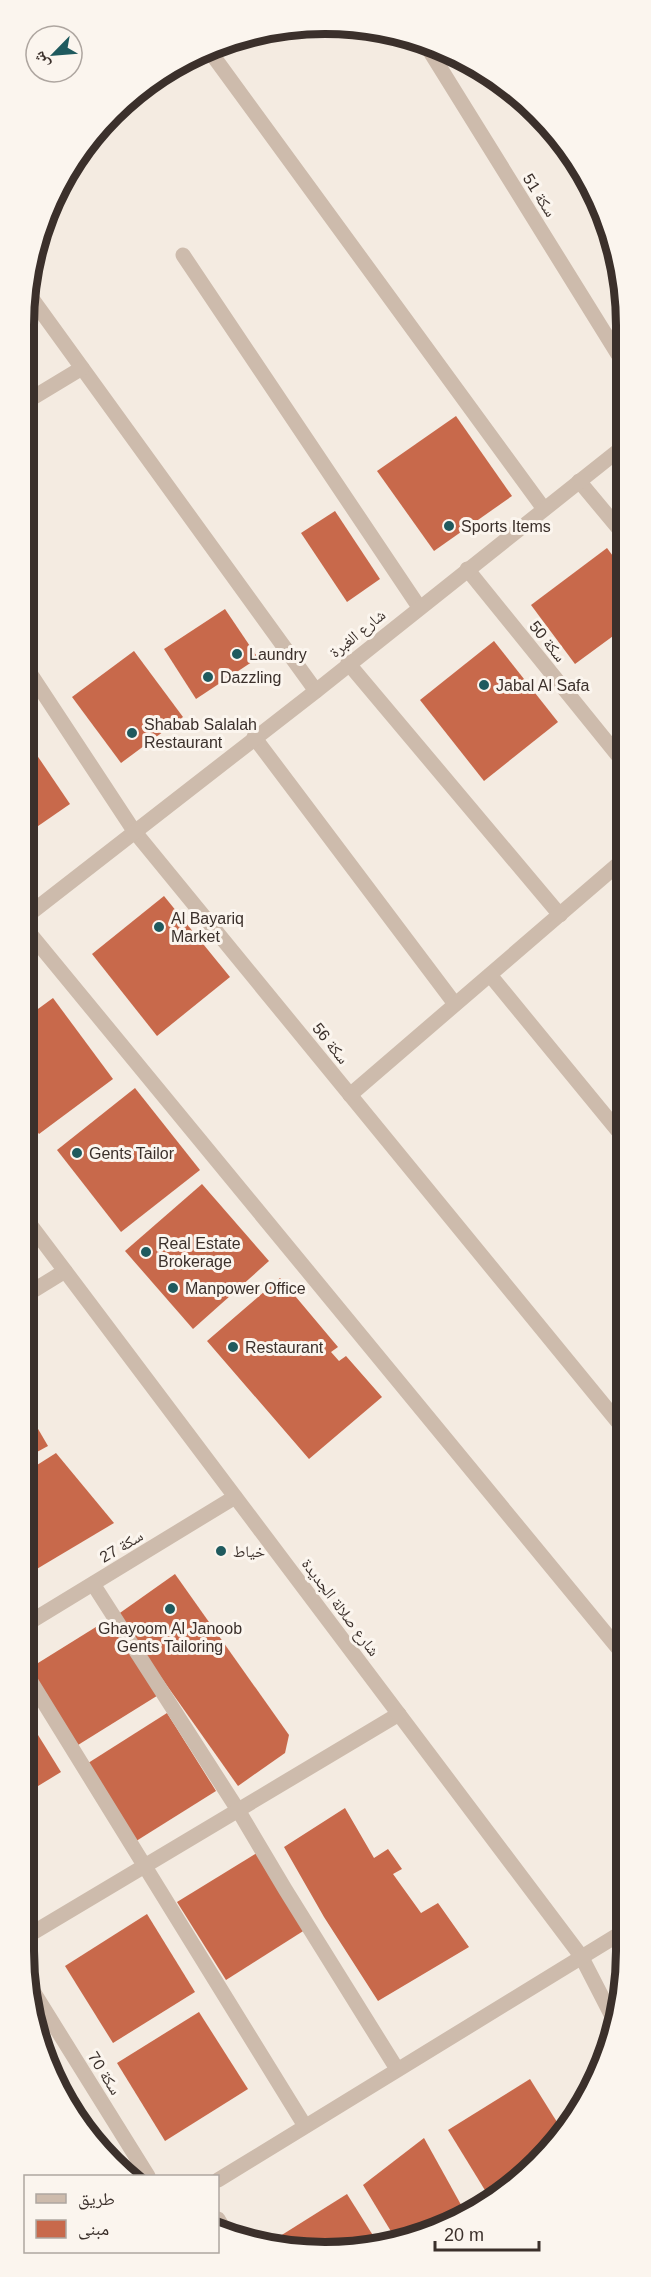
<svg xmlns="http://www.w3.org/2000/svg" width="651" height="2277" font-family="Helvetica,'Noto Naskh Arabic',sans-serif">
<style>
.building{fill:#c8694b}
.lines{fill:none;stroke-linecap:round;stroke-linejoin:round}
.service{stroke:#cdbbac;stroke-width:15}
.minor{stroke:#cdbbac;stroke-width:15}
.tertiary{stroke:#cdbbac;stroke-width:15}
.poi-dot{fill:#1f5a5e;stroke:#fbf5ee;stroke-width:2}
.labels{text-anchor:middle;stroke-width:6;stroke-linejoin:round;paint-order:stroke}
.street-label{font-size:16px;fill:#3b302b;stroke:#fbf5ee}
.poi-label{font-size:16px;fill:#3b302b;stroke:#fbf5ee;text-anchor:start}
.rim{fill:none;stroke:#3b302b;stroke-width:8}
</style>
<rect width="100%" height="100%" fill="#f4ebe1"/>
<!-- building -->
<g class="building">
<path d="M456,416l56,80 -78,55 -57,-80z"/>
<path d="M335,511l45,68 -33,23 -46,-69z"/>
<path d="M607,548l17,23v57l-49,36 -44,-59z"/>
<path d="M225,609l33,49 -62,41 -32,-50z"/>
<path d="M494,641l64,81 -74,59 -64,-81z"/>
<path d="M134,651l49,66 -62,46 -49,-66z"/>
<path d="M28,742l42,62 -42,29z"/>
<path d="M164,896l66,81 -73,59 -65,-82z"/>
<path d="M53,998l60,81 -74,55 -12,-16v-101z"/>
<path d="M135,1088l65,82 -79,62 -64,-82z"/>
<path d="M202,1184l67,77 -76,68 -68,-78z"/>
<path d="M280,1278l58,69 -7,5 8,9 7,-5 36,41 -73,62 -102,-118z"/>
<path d="M34,1422l14,24 -22,12v-32z"/>
<path d="M56,1453l58,70 -89,53 1,-104z"/>
<path d="M175,1574l114,161 -4,18 -47,33 -121,-171z"/>
<path d="M112,1617l48,77 -82,51 -48,-77z"/>
<path d="M167,1713l49,78 -83,52 -48,-78z"/>
<path d="M25,1714l36,58 -36,22z"/>
<path d="M345,1808l29,50 14,-9 14,20 -9,5 28,39 17,-10 31,44 -91,54 -54,-84 -40,-70z"/>
<path d="M260,1851l48,77 -82,52 -49,-78z"/>
<path d="M147,1914l48,78 -82,51 -48,-77z"/>
<path d="M199,2012l49,77 -83,52 -48,-78z"/>
<path d="M530,2079l32,51 -53,61 -18,9 -43,-70z"/>
<path d="M424,2138l41,74 -61,31h-6l-35,-58z"/>
<path d="M347,2194l32,51 -74,7 -36,-9z"/>
</g>
<g class="lines">
<!-- service -->
<g class="service">
<path d="M93,1584l145,226 47,79 112,180"/>
<path d="M25,1672l280,454"/>
</g>
<!-- minor -->
<g class="minor">
<path d="M426,45l198,319"/>
<path d="M211,53l333,456"/>
<path d="M183,255l236,352"/>
<path d="M30,296l286,395"/>
<path d="M29,400l53,-32"/>
<path d="M579,481l45,54"/>
<path d="M467,569l157,194"/>
<path d="M348,663l212,252"/>
<path d="M28,670l106,161 488,596"/>
<path d="M254,737l201,267"/>
<path d="M27,930l595,723"/>
<path d="M490,975l133,162"/>
<path d="M350,1095l273,-235"/>
<path d="M26,1295l39,-24"/>
<path d="M25,1625l210,-128"/>
<path d="M24,1938l375,-224"/>
<path d="M31,1988l117,188"/>
<path d="M218,2219l7,12"/>
</g>
<!-- tertiary -->
<g class="tertiary">
<path d="M28,915l288,-224 308,-245"/>
<path d="M26,1219l555,737 35,68"/>
<path d="M218,2180l403,-247"/>
</g>
</g>
<!-- markers -->
<g class="poi-dot">
<circle cx="449" cy="526" r="6"/>
<circle cx="237" cy="654" r="6"/>
<circle cx="208" cy="677" r="6"/>
<circle cx="484" cy="685" r="6"/>
<circle cx="132" cy="733" r="6"/>
<circle cx="159" cy="927" r="6"/>
<circle cx="77" cy="1153" r="6"/>
<circle cx="146" cy="1252" r="6"/>
<circle cx="173" cy="1288" r="6"/>
<circle cx="233" cy="1347" r="6"/>
<circle cx="221" cy="1551" r="6"/>
<circle cx="170" cy="1609" r="6"/>
</g>
<g class="labels">
<!-- street labels -->
<g class="street-label">
<text transform="translate(540 195) rotate(58)" y="6">سكة 51</text>
<text transform="translate(357 633) rotate(-39)" y="6">شارع الغبرة</text>
<text transform="translate(548 641) rotate(51)" y="6">سكة 50</text>
<text transform="translate(331 1043) rotate(51)" y="6">سكة 56</text>
<text transform="translate(121 1546) rotate(-31)" y="6">سكة 27</text>
<text transform="translate(341 1607) rotate(53)" y="6">شارع صلالة الجديدة</text>
<text transform="translate(105 2073) rotate(58)" y="6">سكة 70</text>
</g>
<!-- poi labels -->
<g class="poi-label">
<text x="461" y="532">Sports Items</text>
<text x="249" y="660">Laundry</text>
<text x="220" y="683">Dazzling</text>
<text x="496" y="691">Jabal Al Safa</text>
<text x="144" y="730">Shabab Salalah<tspan x="144" dy="18">Restaurant</tspan></text>
<text x="171" y="924">Al Bayariq<tspan x="171" dy="18">Market</tspan></text>
<text x="89" y="1159">Gents Tailor</text>
<text x="158" y="1249">Real Estate<tspan x="158" dy="18">Brokerage</tspan></text>
<text x="185" y="1294">Manpower Office</text>
<text x="245" y="1353">Restaurant</text>
<text x="233" y="1557">خياط</text>
<text x="170" y="1634" text-anchor="middle">Ghayoom Al Janoob<tspan x="170" dy="18">Gents Tailoring</tspan></text>
</g>
</g>
<!-- crop -->
<path d="M0 0H651V2277H0ZM325 34H325A291 291 0 0 1 616 325V1951A291 291 0 0 1 325 2242H325A291 291 0 0 1 34 1951V325A291 291 0 0 1 325 34Z" fill="#fbf5ee" fill-rule="evenodd"/>
<path class="rim" d="M325 34H325A291 291 0 0 1 616 325V1951A291 291 0 0 1 325 2242H325A291 291 0 0 1 34 1951V325A291 291 0 0 1 325 34Z"/>
<!-- legend -->
<rect x="24" y="2175" width="195" height="78" fill="#fbf5ee" stroke="#aea6a0" stroke-width="1.5"/>
<rect x="36" y="2194" width="30" height="9" fill="#cdbbac" stroke="#aea6a0" stroke-width="1.5"/>
<text x="78" y="2205" font-size="18" fill="#3b302b">طريق</text>
<rect x="36" y="2220" width="30" height="18" fill="#c8694b" stroke="#aea6a0" stroke-width="1.5"/>
<text x="78" y="2235" font-size="18" fill="#3b302b">مبنى</text>
<!-- north arrow -->
<g transform="translate(54 54) rotate(245)"><circle r="28" fill="#fbf5ee" stroke="#aea6a0" stroke-width="1.5"/>
<path d="M0-4.5L10 22L0 15L-10 22Z" fill="#1f5a5e"/>
<text y="-9" font-size="16" font-weight="bold" text-anchor="middle" fill="#3b302b">ش</text>
</g>
<!-- scale -->
<path d="M435 2241v9h104v-9" fill="none" stroke="#3b302b" stroke-width="3"/>
<text x="444" y="2241" font-size="18" fill="#3b302b" stroke="#fbf5ee" stroke-width="4.5" paint-order="stroke">20 m</text>
</svg>
